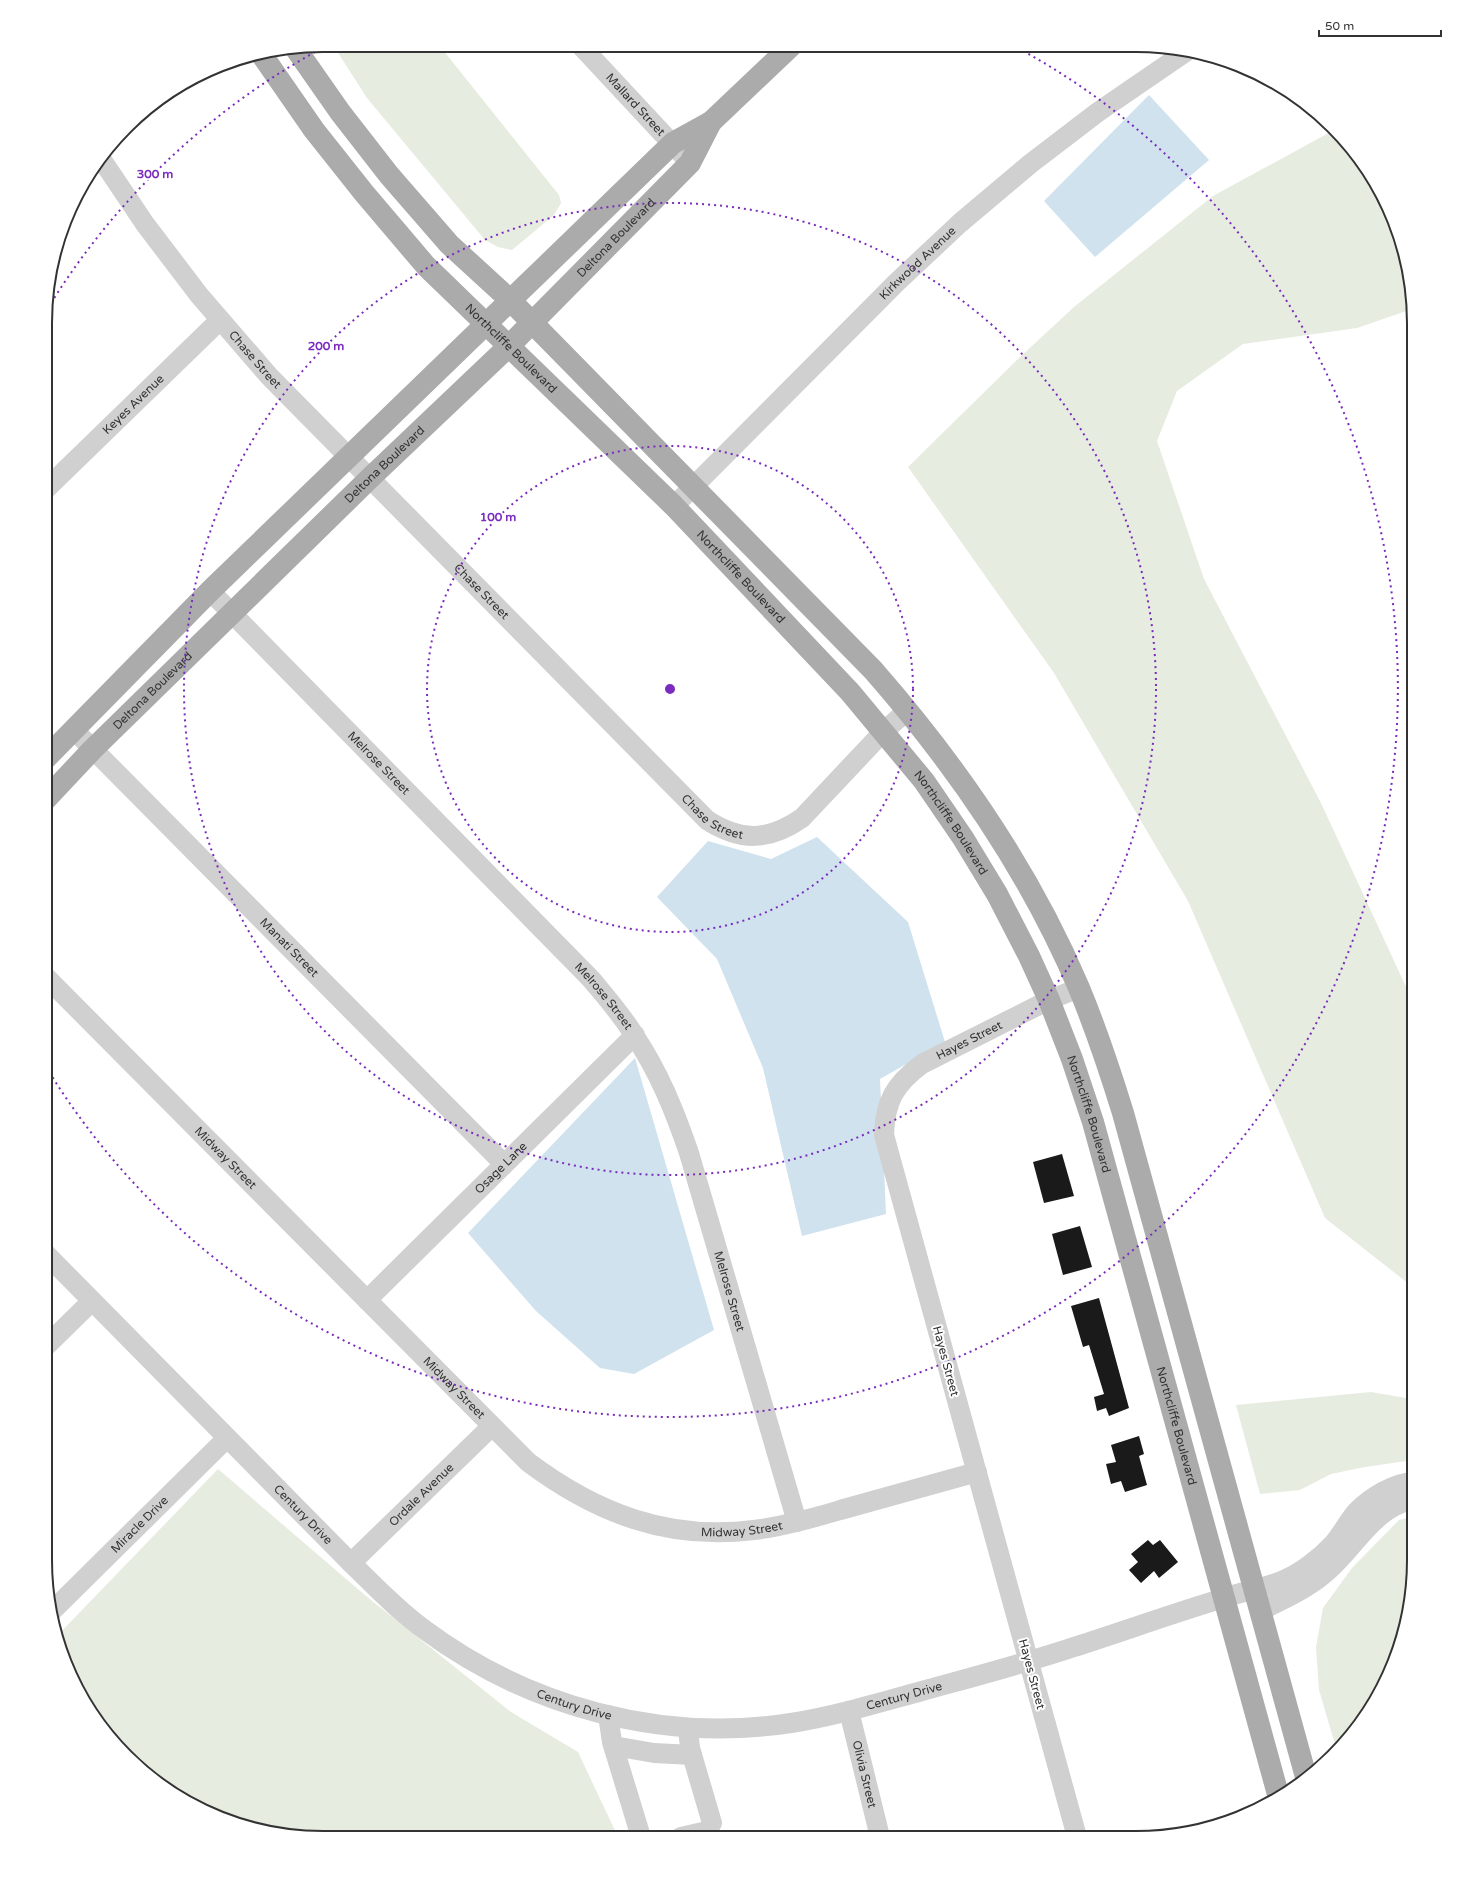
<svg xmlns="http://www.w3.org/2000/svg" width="1459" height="1883" font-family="'Varela Round',sans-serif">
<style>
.green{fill:#e6ecdf}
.water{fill:#cfe2ee}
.building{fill:#1a1a1a}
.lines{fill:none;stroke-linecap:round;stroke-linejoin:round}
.minor{stroke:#d0d0d0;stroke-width:20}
.major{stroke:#ababab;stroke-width:22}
.ring{fill:none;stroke:#7b2cbf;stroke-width:2;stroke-dasharray:2 4}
.labels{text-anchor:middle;stroke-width:4;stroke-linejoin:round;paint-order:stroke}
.street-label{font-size:12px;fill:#333;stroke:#fff}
.rim{fill:none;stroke:#333;stroke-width:2}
.centre{fill:#7b2cbf;stroke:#fff;stroke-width:2}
.ring-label{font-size:12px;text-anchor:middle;font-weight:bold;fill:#7b2cbf;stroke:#fff;stroke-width:4;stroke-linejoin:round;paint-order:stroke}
</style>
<rect width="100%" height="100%" fill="#fff"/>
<!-- green -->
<g class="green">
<path d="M333,45h106l120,150 2,8 -7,12 -42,35 -14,-3 -13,-7 -118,-142z"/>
<path d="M1334,130l11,10 32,44 27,67 8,58 -55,19 -114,16 -66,47 -20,50 47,138 117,224 93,201v284l-89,-70 -137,-317 -134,-228 -146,-206 111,-109 55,-51 139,-111z"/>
<path d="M1371,1392l35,6 7,6v56l-48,7 -34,7 -31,16 -40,4 -24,-89z"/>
<path d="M218,1469l148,127 145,116 67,40 40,85h-313l-71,-14 -65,-32 -43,-35 -44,-57 -26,-62z"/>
<path d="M1413,1517v61l-14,71 -32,65 -30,37 -18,-61 -3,-43 7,-39 29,-40 47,-48z"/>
</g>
<!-- water -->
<g class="water">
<path d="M1149,95l60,65 -114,97 -51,-56z"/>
<path d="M817,837l91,85 37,120 -65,37 6,135 -84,22 -39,-168 -46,-109 -60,-62 51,-56 63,18z"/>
<path d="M635,1058l79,272 -80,44 -34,-6 -64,-57 -68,-78z"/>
</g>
<!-- building -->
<g class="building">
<path d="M1062,1154l12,42 -30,7 -11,-41z"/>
<path d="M1080,1226l12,41 -29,8 -11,-41z"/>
<path d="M1099,1298l30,110 -20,8 -3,-8 -9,3 -3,-14 10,-3 -15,-49 -6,2 -12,-41z"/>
<path d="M1139,1436l5,18 -5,2 8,29 -22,7 -4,-11 -10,3 -5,-20 10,-2 -5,-17z"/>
<path d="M1148,1540l5,5 7,-5 18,22 -19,16 -5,-7 -13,12 -12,-13 9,-8 -7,-8z"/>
</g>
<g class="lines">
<!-- minor -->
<g class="minor">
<path id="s1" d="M581,46l109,117"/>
<path id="s2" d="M102,160l43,64 54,71 70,81 438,444c34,22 62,21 95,-2l81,-86 25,-22"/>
<path id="s3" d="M47,488l173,-168"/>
<path id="s4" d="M674,506l223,-224 63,-59 70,-59 68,-52 89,-61"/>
<path id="s5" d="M210,591l381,388c15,18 31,36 43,56 25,37 41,77 55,118l108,369"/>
<path id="s6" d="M74,730l430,434"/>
<path id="s7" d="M46,977l482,485c68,51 140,79 226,68 33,-4 65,-14 97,-23 42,-12 84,-23 126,-35"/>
<path id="s8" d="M46,1254l305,309c24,23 47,48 74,67 104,77 237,113 366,93 44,-7 87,-20 131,-32 51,-14 101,-27 152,-44 50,-16 100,-34 150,-49 20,-7 43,-10 62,-19 16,-7 35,-22 47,-35 9,-10 15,-23 24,-33 14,-14 37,-28 56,-29"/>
<path id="s9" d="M367,1300l268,-265"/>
<path d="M45,1347l47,-46"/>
<path id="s10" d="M351,1563l141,-137"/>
<path id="s11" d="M52,1611l175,-173"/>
<path d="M1260,1611c22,-11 45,-21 64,-37 30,-24 49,-67 89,-74"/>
<path id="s12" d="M849,1711l31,126"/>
<path d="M608,1715l4,27 29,95"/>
<path d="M614,1746l40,7 38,2"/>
<path d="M681,1837l26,-6 5,-8 -22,-75 -2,-20"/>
<path id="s13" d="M1077,1837l-193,-702c1,-34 11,-51 38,-71l127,-64 30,-12"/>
</g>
<!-- major -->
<g class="major">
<path d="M296,49l44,63 49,63 60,69 61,56 363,370c84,96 156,200 206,318 17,41 31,83 44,125l183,664"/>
<path id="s14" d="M262,55l52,75 50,63 62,73 248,240 176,186 74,89 39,57 34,56 32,62 20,44 23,59 21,63 186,676"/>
<path d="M47,757l163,-166 463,-448 38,-21 80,-76"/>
<path id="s15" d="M46,799l46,-49 278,-272 139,-132 181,-183 21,-41"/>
</g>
</g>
<!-- distance rings -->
<g class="ring">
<circle cx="670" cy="689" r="243"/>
<circle cx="670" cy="689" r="486"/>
<path d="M48 308A729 729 0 0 1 328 45M1018 48A729 729 0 1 1 48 1070"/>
</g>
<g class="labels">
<!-- street labels -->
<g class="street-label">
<text dy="4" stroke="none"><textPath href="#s1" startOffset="80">Mallard Street</textPath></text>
<text dy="4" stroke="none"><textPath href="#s15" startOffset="800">Deltona Boulevard</textPath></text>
<text dy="4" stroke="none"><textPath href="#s4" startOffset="344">Kirkwood Avenue</textPath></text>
<text dy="4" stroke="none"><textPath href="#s14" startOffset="386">Northcliffe Boulevard</textPath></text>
<text dy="4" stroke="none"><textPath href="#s2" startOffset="252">Chase Street</textPath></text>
<text dy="4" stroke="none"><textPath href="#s3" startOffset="120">Keyes Avenue</textPath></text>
<text dy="4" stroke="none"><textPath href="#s15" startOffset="476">Deltona Boulevard</textPath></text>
<text dy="4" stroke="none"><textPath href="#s14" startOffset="710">Northcliffe Boulevard</textPath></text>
<text dy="4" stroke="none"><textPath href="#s2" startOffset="576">Chase Street</textPath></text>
<text dy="4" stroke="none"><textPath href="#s15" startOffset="152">Deltona Boulevard</textPath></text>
<text dy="4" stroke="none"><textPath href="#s5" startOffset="241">Melrose Street</textPath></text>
<text dy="4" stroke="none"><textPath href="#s2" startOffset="900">Chase Street</textPath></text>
<text dy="4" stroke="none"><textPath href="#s14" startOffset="1034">Northcliffe Boulevard</textPath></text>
<text dy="4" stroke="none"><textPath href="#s6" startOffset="306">Manati Street</textPath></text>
<text dy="4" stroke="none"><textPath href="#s5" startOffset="565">Melrose Street</textPath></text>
<text dy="4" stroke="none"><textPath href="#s13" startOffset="865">Hayes Street</textPath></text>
<text dy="4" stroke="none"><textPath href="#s14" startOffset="1358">Northcliffe Boulevard</textPath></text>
<text dy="4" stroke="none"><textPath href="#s7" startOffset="255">Midway Street</textPath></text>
<text dy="4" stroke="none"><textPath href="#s9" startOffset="188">Osage Lane</textPath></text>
<text dy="4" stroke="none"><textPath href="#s5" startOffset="889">Melrose Street</textPath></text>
<text transform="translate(946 1361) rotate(75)" y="4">Hayes Street</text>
<text dy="4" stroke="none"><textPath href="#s7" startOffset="579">Midway Street</textPath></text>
<text dy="4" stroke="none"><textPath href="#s14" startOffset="1682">Northcliffe Boulevard</textPath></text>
<text dy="4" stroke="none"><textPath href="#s10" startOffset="98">Ordale Avenue</textPath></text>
<text dy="4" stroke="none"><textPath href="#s8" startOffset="366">Century Drive</textPath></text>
<text dy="4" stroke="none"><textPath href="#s11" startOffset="123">Miracle Drive</textPath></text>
<text dy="4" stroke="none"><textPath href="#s7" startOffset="914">Midway Street</textPath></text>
<text transform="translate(1032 1674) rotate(75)" y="4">Hayes Street</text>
<text dy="4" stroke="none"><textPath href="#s8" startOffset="1038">Century Drive</textPath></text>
<text dy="4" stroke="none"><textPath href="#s8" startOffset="702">Century Drive</textPath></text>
<text dy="4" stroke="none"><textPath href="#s12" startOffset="65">Olivia Street</textPath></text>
</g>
</g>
<!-- crop -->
<path d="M0 0H1459V1883H0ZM323 52H1136A271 271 0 0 1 1407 323V1560A271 271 0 0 1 1136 1831H323A271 271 0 0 1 52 1560V323A271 271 0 0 1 323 52Z" fill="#fff" fill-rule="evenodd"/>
<path class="rim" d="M323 52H1136A271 271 0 0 1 1407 323V1560A271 271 0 0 1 1136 1831H323A271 271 0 0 1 52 1560V323A271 271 0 0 1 323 52Z"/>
<circle cx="670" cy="689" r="6" class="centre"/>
<g class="ring-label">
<text x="155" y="178">300 m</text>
<text x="326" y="350">200 m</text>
<text x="498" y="521">100 m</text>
</g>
<!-- scale -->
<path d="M1319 30v6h122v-6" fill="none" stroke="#333333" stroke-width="2"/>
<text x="1325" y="30" font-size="12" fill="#333333" stroke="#ffffff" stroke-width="3" paint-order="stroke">50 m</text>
</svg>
